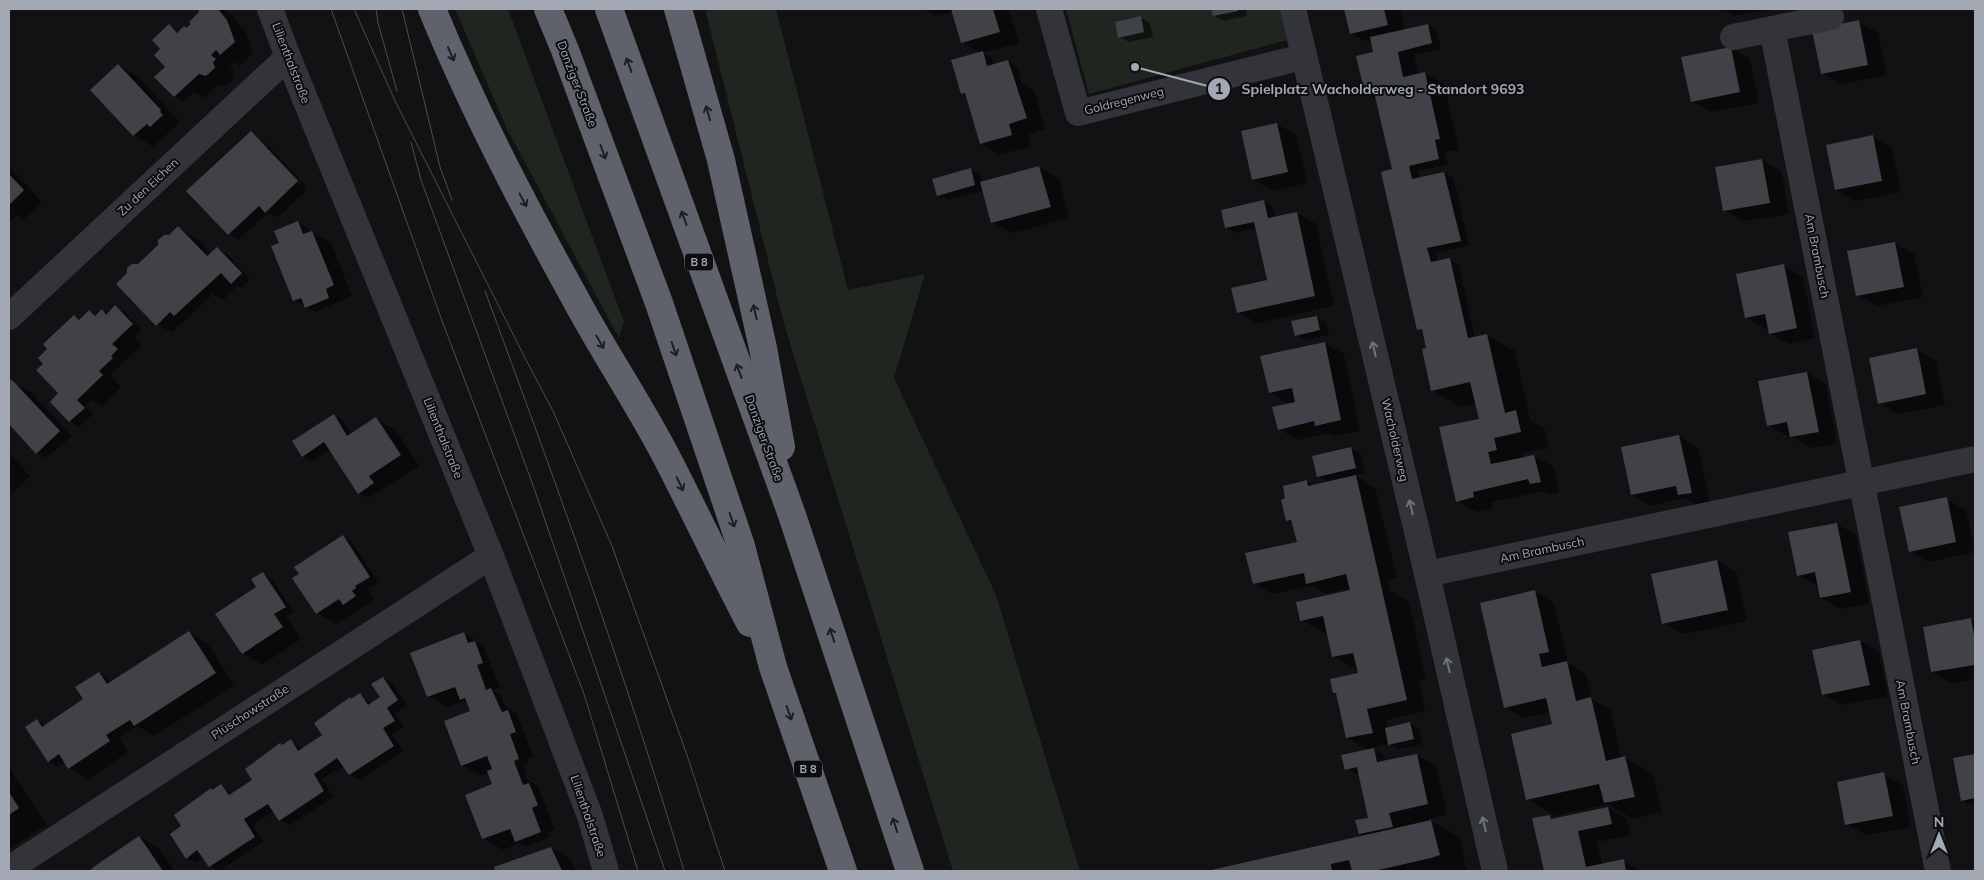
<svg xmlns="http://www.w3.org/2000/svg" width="1984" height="880" font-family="Mulish,sans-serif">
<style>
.green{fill:#1e261f}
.shadow{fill:#0007;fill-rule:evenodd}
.building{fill:#414247}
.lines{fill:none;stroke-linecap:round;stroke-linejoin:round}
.street{stroke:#333439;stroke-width:26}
.highway{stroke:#5f626a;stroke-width:28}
.tram{stroke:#4a4c52;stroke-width:1}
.oneway{stroke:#1d1e21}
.oneway2{stroke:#71747d}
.labels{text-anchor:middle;stroke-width:4;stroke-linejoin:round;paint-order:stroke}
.shield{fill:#0d0d0f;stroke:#767a82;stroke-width:1}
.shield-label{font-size:11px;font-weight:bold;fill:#a3a9b4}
.street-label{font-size:12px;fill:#a3a9b4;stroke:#0d0d0f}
.leader{fill:none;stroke:#a3a9b4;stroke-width:2}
.callout-dot{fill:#a3a9b4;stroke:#0d0d0f;stroke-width:2}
.mark-label{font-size:15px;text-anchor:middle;font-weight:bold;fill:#111}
.callout-label{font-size:14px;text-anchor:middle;font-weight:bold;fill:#a3a9b4;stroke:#0d0d0f;stroke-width:4;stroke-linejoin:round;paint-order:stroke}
</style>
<rect width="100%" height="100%" fill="#121214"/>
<!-- green -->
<g class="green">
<path d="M455,9h53l116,313 -5,16 -112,-209z"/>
<path d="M705,9h71l72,281 77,-16 -31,104 102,217 84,276h-127l-169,-547z"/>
<path d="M1066,9h214l7,31 -198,54z"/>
</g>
<!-- shadow -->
<g class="shadow">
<path d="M200,9h23l5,3 18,20 7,21 -13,12 -6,-3 -4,4 4,5 -2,3 1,5 -7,7 -7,-2 -15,14 -10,-6 -10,10 -10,-6 -12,-47 7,-23 10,7 8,-4 14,-16z"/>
<path d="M926,9h83l10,34 -36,10 9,5 2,7 14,-3 10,5 4,17 12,7 11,38 -17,6 3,11 -31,9 -19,-11 -13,-47 -6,-4 18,-40 -18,-11 -9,-30 -17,4z"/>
<path d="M1213,9h33l1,7 -23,5 -10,-5z"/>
<path d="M1345,9h55l5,21 22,-5 10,6 4,18 -27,6 5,20 6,-2 19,11 15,66 -14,1 3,13 -30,7 1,8 25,-6 10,6 15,67 -33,7 2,9 11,-3 10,6 16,73 12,-3 28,16 15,69 14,8 5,20 -27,5 1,5 11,-2 20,11 5,25 -9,3 -6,-4 -53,11 2,6 -16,4 -20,-11 24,-81 -4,-17 -17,4 -28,-17 -8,-58 -6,-3 -25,-159 -16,-70 -11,-7 8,-40 -1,-9 -22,-10z"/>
<path d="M1722,9h50l-37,7z"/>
<path d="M1141,18l9,5 3,14 -24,5 -10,-5z"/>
<path d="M1859,22l19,11 9,42 -45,9 -20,-11z"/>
<path d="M1731,48l19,11 9,44 -48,9 -19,-11z"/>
<path d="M118,65l19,11 43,46 -27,25 -19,-12 -43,-45z"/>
<path d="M1277,124l19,11 11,48 -34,8 -20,-11z"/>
<path d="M251,132l14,15h4l-11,-11 3,2 46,49 -3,2 2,2 -27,25 -3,1 -8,-4 -30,27 -9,-6zM280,160l23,25 -1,1 -24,-25z"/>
<path d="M1873,137l19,11 9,44 -46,9 -19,-11z"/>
<path d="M1762,160l19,11 8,43 -45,7 -20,-11z"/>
<path d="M9,166l33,36 -18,17 -6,-4 -9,8z"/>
<path d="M1039,167l20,12 10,39 -57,15 -20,-11 -8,-32 -36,10 -10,-5 33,-25 9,5 2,8z"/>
<path d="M1264,202l9,5 3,11 21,-5 19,11 18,82 -77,17 -19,-11 30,-31 -12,-53 -20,5 -10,-6z"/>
<path d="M298,222l10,6 2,5 2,-1 19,11 21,53 -37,16 -21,-12 -12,-57z"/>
<path d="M178,228l20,11 14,15 5,-5 10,5 23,25 -9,9 -4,-2 -14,14 -14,-8 2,4 -39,36 -15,-7 -19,-60z"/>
<path d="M1895,243l19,11 9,43 -46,9 -20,-11z"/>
<path d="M1784,266l19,11 12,61 -26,6 -19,-11 -1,-5 -4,1 -19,-12z"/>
<path d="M115,307l10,5 16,18 -7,6 8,9 -32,30 11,12 -19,19 -15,-8 3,3 -4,5 7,8 -14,13 -9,-6 -18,-19 9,-9 -16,-29 4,-15 25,-33 7,4 8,-9 8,5 5,-5 6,3z"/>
<path d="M1316,317l10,5 3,13 -24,5 -9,-5z"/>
<path d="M1325,343l19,11 16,77 -25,5 -6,-3 -31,7 -19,-11 11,-25 -20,-12z"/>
<path d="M1917,350l19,11 9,44 -47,9 -19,-11z"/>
<path d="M1807,373l19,11 11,59 -26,5 -20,-12h-4l-19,-11z"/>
<path d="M9,381l23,12 40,43 -26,22 -9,-5 -28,-31z"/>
<path d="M334,416l9,5 8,13 25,-15 20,11 23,36 -51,32 -9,-5 -28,-44 -19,12 -9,-5z"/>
<path d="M1679,436l19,12 12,55 -12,3 -13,-8 -34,8 -19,-11z"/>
<path d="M1351,449l10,5 4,19 -11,2 21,13 22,90 -9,2 3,11 18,11 17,78 -7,1 6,30 -39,9 2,8 22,-5 9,6 4,15 -24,5 -10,-5 -18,4 13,7 1,7 32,-7 19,11 11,49 -19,4 31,18 8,34h-173l-3,-2 -1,2h-81l156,-35 -5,-3 9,-15 -9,-45 -5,1 -9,-5 23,-19 -22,-12 -9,-43 -4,-2 25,-19v-3l-26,-15 -5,-21 -27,-15 53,-29 -3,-3 -25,6 -14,-8 -39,8 -19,-11 44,-40 -4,-19 -7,-4 19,-39 9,5 14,-3 -11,-7z"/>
<path d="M9,452l21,24 -21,20z"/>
<path d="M1946,499l20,11 9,42 -46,10 -19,-11z"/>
<path d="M1837,524l19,11 13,68 -29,6 -19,-11 -3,-12 -20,-11z"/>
<path d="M343,537l9,5 26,40 -10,7 6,11 -38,24 -19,-11 -16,-39z"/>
<path d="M1717,561l19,11 11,49 -64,13 -19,-11z"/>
<path d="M263,573l9,6 22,33 -7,5 14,22 -39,26 -19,-12 13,-64z"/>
<path d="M1535,592l19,11 14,60 18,11 6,25 19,11 10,45 32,19 9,38 -29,7 -26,-15 -52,12 -28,-17 27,-74 -3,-13 -27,6 -19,-11z"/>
<path d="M1971,620l4,2v57l-23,4 -20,-11z"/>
<path d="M189,633l19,11 26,41 -80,51 -17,-10 -18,12 9,14 -39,27 -20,-11 -3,-6 -8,5 -9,-6 -12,-41 8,5 39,-25 15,-27 9,6 3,4z"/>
<path d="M464,634l19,11 17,43 -8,2 9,5 4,12 11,6 17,43 -7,3 2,5 -5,2 5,15 10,5 17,44 -7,2 2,5 -25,10 -6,-4 -16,7 -19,-12 -17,-42 27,-11 -5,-12 -8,3 -19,-11 9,-53 -3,-9 -4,-2 -16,6 -20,-11zM469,643l16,39 -3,1z"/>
<path d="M1860,641l19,11 9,44 -46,9 -19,-11z"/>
<path d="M383,678l10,6 14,22 -12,7 9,14 -12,7 11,17 -44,29 -10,-6 -5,-8 -22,13 11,18 -43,28 -10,-5 -6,-9 -21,14 10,17 -44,29 -9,-5 -6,-9 -8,6 -9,-5 -4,-31 30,-36 8,-5 12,8 21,-14 28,-34 9,-6 11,9 22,-14 28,-35 8,-5 12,9 9,-6z"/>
<path d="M1975,755v52l-13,-7 -7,-41z"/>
<path d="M9,767l38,58 -38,24z"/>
<path d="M1883,774l20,11 8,42 -45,8 -19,-11z"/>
<path d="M1608,808l19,11 3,16 -33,7 5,23 21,-4 19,10h-97l-12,-52 17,-3 6,3z"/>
<path d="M139,837l20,11 15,23h-83z"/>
<path d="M551,848l19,11 6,12h-79l-2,-3z"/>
</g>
<!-- building -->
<g class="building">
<path d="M198,9h20l9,11 8,22 -15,13 -4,-5 -5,5 5,4 -3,3 2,6 -9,8 -7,-2 -25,23 -20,-20 11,-10 -11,-12 6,-6 -8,-9 17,-16 8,9 7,-7 2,2 5,-4 -2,-2 10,-10z"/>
<path d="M951,9h42l7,23 -39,11z"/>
<path d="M1211,9h27v2l-25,5z"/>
<path d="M1344,9h40l4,16 -38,9z"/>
<path d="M1141,16l3,16 -26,6 -3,-16z"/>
<path d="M1859,20l9,45 -47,9 -9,-44z"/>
<path d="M1428,24l4,19 -34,9 5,25 22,-5 15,67 -5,1 4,19 -30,7 3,13 32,-7 17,69 -34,7 4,14 19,-4 18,80 19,-4 18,79 11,-3 5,22 -27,6 3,12 -9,2 3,12 43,-9 7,27 -11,2 -2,-5 -55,13 1,5 -18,5 -17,-75 40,-8 -9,-37 -39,9 -9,-42 4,-1 -4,-19 -5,1 -36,-158 11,-3 -18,-77 -9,2 -9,-38 17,-4 -3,-15z"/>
<path d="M1731,47l9,45 -49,10 -10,-45z"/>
<path d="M983,51l4,15 21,-6 19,58 -18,6 3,11 -32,9 -15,-51 -4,1 -10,-34z"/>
<path d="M118,64l43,46 -1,2 3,3 -13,12 -3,-3 -14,12 -43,-46z"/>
<path d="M1277,123l11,49 -36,8 -11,-49z"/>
<path d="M251,131l47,50 -33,32 -6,-7 -31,29 -42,-44z"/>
<path d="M1873,135l9,46 -47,9 -9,-45z"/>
<path d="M1762,159l8,44 -47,8 -8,-44z"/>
<path d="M1039,166l12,41 -60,16 -11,-41z"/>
<path d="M971,168l4,17 -38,11 -5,-17z"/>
<path d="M9,174l15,16 -15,15z"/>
<path d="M1264,200l4,18 29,-6 18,84 -78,17 -6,-25 36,-8 -13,-58 -29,6 -4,-18z"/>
<path d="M298,221l5,13 9,-3 22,54 -8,4 3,9 -24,10 -4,-10 -8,3 -22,-55 8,-3 -5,-12z"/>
<path d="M178,226l29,30 10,-9 25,26 -11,11 -10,-11 -47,43 -4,-4 -14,14 -40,-42 11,-11v-5l5,-4h6l20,-19v-5l6,-5h5z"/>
<path d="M1895,242l9,45 -48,9 -9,-45z"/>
<path d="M1784,264l13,64 -28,6 -4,-20 -20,4 -9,-44z"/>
<path d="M115,305l18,19 -21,20 6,5 -7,7 2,2 -14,13 4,4 -26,25 8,8 -16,14 -19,-20 8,-9 -22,-23 7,-6 -5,-6 9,-9 -4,-5 31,-29 5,5 10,-10 6,6 7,-7 4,6z"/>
<path d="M1317,316l3,14 -25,6 -4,-15z"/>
<path d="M1325,342l16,78 -26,6 -1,-5 -36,9 -6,-23 23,-5 -3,-14 -23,5 -9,-37z"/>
<path d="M1917,348l9,46 -48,10 -9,-46z"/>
<path d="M1807,372l12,60 -29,5 -3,-15 -20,4 -9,-45z"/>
<path d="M9,379l4,2 47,50 -24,23 -27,-30z"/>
<path d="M334,414l13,22 29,-19 25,38 -32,21 5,7 -16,11 -34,-52 -22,15 -10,-16z"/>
<path d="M1679,435l13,58 -14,2 -2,-9 -45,9 -10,-48z"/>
<path d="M1351,447l5,21 -39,9 -5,-21z"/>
<path d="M1356,475l51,225 -40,9 6,24 -27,5 -10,-45h-3l-3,-14 28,-6 -5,-20 -21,4 -9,-41 -23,5 -4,-19 54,-12 -4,-16 -40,10 -2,-11 -51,11 -8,-31 52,-11 -6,-22 -5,1 -5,-21 4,-2 -2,-12 24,-6 1,6z"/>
<path d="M1947,497l9,45 -47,10 -10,-45z"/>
<path d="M1837,523l14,69 -31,6 -5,-26 -18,4 -9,-44z"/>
<path d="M343,535l27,42 -15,9 1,2 -4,3 4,5 -13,9 -4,-6 -23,15 -24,-36 7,-4 -5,-7z"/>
<path d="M1717,560l11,50 -66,14 -11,-50z"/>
<path d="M263,572l23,35 -12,7 9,13 -41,27 -27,-40 41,-27 -5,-8z"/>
<path d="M1535,590l14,62 -10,2 3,13 25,-6 9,40 15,-4 15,64 19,-5 10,41 -31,6 -5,-19 -73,16 -15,-66 41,-10 -6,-26 -42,10 -24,-105z"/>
<path d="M1971,618l4,23v24l-44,7 -8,-45z"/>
<path d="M189,631l27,42 -82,53 -4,-6 -24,15 4,6 -42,28 -9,-15 -11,8 -23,-35 12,-8 5,8 41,-28 -8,-12 24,-15 8,12z"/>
<path d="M464,632l4,11 7,-2 8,22 -6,2 9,25 5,-2 11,24 6,-2 8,22 -6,2 9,25 -5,2 9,24 6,-2 9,22 -6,3 9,24 -26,10 -5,-13 -28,10 -17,-44 27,-11 -5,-13 5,-2 -5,-13 -26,10 -17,-45 26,-10 -5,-13 -5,2 -5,-13 -28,10 -17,-44z"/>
<path d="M1860,640l10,45 -48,10 -10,-45z"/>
<path d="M383,677l15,23 -11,8 8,13 -12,7 11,18 -45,29 -12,-17 -23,16 10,17 -45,30 -11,-17 -24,15 11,18 -46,30 -12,-17 -11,9 -16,-25 11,-8 -7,-11 37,-27 1,2 9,-6 8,11 23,-15 -7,-11 35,-26 2,2 9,-6 7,12 24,-16 -8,-12 36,-26 1,2 9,-6 8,12 12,-8 -9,-13z"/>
<path d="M1410,722l4,17 -26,6 -3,-17z"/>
<path d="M1374,748l3,14 40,-8 11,50 -39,9 4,14 -34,7 -4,-14 13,-2 -11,-51 -12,3 -4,-15z"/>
<path d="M1975,754v44l-14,3 -8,-43z"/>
<path d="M1884,772l9,44 -48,9 -8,-43z"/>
<path d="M9,792l10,16 -10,7z"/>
<path d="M1608,807l4,17 -34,7 8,36 38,-8 2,12h-82l-12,-53 18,-3 1,4z"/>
<path d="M1431,820l9,35 -9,3 -57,13h-22l-3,-11 -18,4 1,7h-125z"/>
<path d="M139,836l24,35h-74l6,-5z"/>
<path d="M551,847l11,24h-67l-1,-4z"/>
</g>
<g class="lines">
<!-- street -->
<g class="street">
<path d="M270,9l18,48 203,499 99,260 16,55"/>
<path d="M1049,9l29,104 225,-56"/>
<path d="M1293,9l134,565 68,297"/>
<path d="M1772,29l166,842"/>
<path d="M1733,37l98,-20"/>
<path d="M9,317l279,-260"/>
<path d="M1427,574l548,-115"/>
<path d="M9,869l482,-313"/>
</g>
<!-- highway -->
<g class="highway">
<path d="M432,9c41,100 92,197 144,291 29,54 63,104 91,158 28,54 54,110 83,165"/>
<path d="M548,9l17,41 94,253 82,243 32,121 70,204"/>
<path d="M609,9l183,506 118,356"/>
<path d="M678,9l43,151 42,188 18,99"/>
</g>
<!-- tram -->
<g class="tram">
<path d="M331,9l110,309 143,376 54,177"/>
<path d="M354,9l42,94 127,251 30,57 59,135 75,209 38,116"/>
<path d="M376,9l2,14 19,68"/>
<path d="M402,9l38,158 12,33"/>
<path d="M411,142l10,38 113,308 131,383"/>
<path d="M485,291c71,192 141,384 199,580"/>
</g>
</g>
<!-- one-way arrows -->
<defs><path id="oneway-shaft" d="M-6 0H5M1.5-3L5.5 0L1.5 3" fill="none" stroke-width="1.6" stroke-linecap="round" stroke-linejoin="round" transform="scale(1.25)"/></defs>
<g class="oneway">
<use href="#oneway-shaft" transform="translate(451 54) rotate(66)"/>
<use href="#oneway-shaft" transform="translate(629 65) rotate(-110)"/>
<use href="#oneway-shaft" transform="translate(708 113) rotate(-106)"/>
<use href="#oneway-shaft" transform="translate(603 152) rotate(70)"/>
<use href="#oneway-shaft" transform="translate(523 200) rotate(62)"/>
<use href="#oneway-shaft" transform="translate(684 218) rotate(-110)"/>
<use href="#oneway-shaft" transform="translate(755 312) rotate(-103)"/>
<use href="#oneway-shaft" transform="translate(600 342) rotate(60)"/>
<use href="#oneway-shaft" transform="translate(674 349) rotate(71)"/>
<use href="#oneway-shaft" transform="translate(739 371) rotate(-110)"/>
<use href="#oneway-shaft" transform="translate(680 484) rotate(64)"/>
<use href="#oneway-shaft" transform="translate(732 520) rotate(71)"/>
<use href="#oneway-shaft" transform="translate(832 635) rotate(-108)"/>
<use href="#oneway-shaft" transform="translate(789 713) rotate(71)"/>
<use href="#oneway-shaft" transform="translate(895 825) rotate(-108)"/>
</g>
<g class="oneway2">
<use href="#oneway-shaft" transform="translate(1374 349) rotate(-103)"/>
<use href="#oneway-shaft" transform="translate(1411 507) rotate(-103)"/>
<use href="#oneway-shaft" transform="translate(1448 665) rotate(-103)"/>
<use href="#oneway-shaft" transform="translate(1484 824) rotate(-103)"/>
</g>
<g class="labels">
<!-- shield labels -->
<g class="shield">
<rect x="685" y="253.5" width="28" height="17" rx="4"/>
<rect x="794" y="760.5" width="28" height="17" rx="4"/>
</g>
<g class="shield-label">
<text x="699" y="266">B 8</text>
<text x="808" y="773">B 8</text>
</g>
<!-- street labels -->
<g class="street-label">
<text transform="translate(291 63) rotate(69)" y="4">Lilienthalstraße</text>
<text transform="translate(577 84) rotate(69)" y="4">Danziger Straße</text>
<text transform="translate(1124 101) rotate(-14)" y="4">Goldregenweg</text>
<text transform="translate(148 187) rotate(-43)" y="4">Zu den Eichen</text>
<text transform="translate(1817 256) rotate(79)" y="4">Am Brambusch</text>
<text transform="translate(443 438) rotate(68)" y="4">Lilienthalstraße</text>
<text transform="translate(764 438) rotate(70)" y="4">Danziger Straße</text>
<text transform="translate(1395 440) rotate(77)" y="4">Wacholderweg</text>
<text transform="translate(1542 550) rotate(-12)" y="4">Am Brambusch</text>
<text transform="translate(250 712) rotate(-33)" y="4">Plüschowstraße</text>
<text transform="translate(1908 722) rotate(79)" y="4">Am Brambusch</text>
<text transform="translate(588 816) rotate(71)" y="4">Lilienthalstraße</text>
</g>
</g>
<!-- callouts -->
<path class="leader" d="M1135 67L1219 89"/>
<g class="callout-dot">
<circle cx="1135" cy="67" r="5"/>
<circle cx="1219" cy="89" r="12"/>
</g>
<g class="mark-label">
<text x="1219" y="94">1</text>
</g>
<g class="callout-label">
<text x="1383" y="94">Spielplatz Wacholderweg - Standort 9693</text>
</g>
<!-- border -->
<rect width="1984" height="880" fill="none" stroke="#a3a9b4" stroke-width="20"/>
<!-- north arrow -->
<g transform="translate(1939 835)" stroke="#0d0d0f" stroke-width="4" paint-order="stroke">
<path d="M0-4L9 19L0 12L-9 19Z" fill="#a3a9b4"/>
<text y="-8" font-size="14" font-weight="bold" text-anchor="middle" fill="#a3a9b4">N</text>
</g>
</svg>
